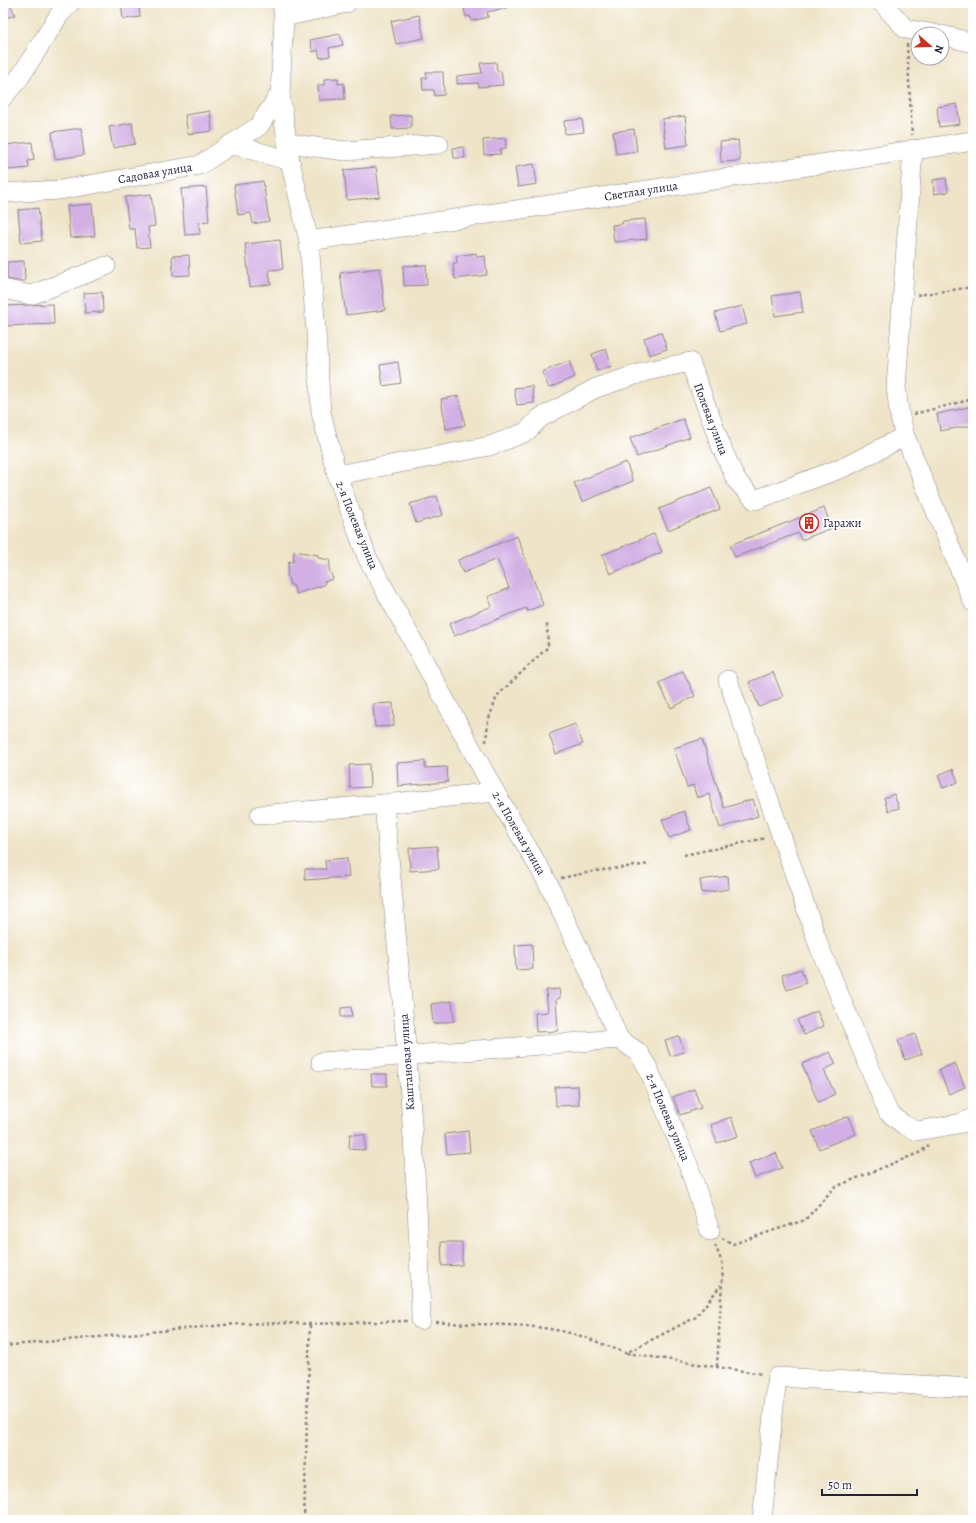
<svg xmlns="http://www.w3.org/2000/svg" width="976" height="1523" font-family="Alegreya,serif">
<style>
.building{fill:#d2afe4}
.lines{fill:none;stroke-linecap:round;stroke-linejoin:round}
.minor-casing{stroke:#888382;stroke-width:20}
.path{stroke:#888382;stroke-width:2.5;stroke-dasharray:3 3;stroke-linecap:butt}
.minor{stroke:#fff;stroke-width:19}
.labels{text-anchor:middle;stroke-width:3.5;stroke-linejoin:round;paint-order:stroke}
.street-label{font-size:12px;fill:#22223b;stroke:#fff}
.poi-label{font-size:12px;fill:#22223b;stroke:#fff;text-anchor:start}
</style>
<rect width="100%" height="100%" fill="#fff"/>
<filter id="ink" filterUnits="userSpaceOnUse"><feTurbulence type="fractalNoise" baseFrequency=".025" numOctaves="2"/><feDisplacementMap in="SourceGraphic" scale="8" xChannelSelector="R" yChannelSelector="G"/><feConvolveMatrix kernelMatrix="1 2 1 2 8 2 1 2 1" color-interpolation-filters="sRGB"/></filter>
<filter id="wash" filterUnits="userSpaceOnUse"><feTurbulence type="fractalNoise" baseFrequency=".012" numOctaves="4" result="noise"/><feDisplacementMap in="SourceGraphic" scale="16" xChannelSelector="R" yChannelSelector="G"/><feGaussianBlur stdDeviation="0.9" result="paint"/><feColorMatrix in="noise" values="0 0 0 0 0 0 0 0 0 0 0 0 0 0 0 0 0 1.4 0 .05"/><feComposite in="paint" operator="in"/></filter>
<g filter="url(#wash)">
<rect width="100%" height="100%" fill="#efe4c8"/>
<g id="blocks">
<!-- building -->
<g class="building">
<path d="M3,3h7l5,12 -12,4z"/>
<path d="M121,3h18l1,14 -17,2z"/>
<path d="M471,3h37l1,4 -22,5 1,5 -16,4 -2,-5 -4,1 -3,-12z"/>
<path d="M419,15l5,23 -28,6 -5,-23z"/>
<path d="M340,34l3,11 -14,3 1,8 -10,2 -2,-8 -5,2 -3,-12z"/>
<path d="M496,62l1,9h4l2,14 -24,2 -1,-4 -21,1v-8l25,-3 -2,-10z"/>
<path d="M426,72h17l1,23 -9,1 -1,-6h-11l-1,-12h5z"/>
<path d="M338,78v6l6,-1 1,16 -26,1 -1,-15h6v-6z"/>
<path d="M957,104l3,20 -21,3 -2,-20z"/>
<path d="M210,111l2,20 -24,3 -3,-19z"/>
<path d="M411,115v13l-19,1 -1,-13z"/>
<path d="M685,116l3,29 -22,3 -4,-29z"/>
<path d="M582,119l2,13 -19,2 -1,-13z"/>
<path d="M132,123l3,21 -22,4 -4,-21z"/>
<path d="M81,128l3,27 -29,4 -3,-27z"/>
<path d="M634,129l3,22 -21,3 -3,-22z"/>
<path d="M505,138l1,10 -6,1 1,5 -17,1 -1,-15z"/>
<path d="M738,140l2,21 -19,1 -1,-20z"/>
<path d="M32,142l2,18 -6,1 1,7 -21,2 -3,-25z"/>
<path d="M464,147l1,11h-11l-1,-10z"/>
<path d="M534,164l3,20 -19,3 -3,-20z"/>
<path d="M376,167l4,30 -33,3 -3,-30z"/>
<path d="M946,178l2,14 -14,2 -1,-14z"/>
<path d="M263,181l6,40 -16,3 -2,-11 -13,2 -4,-30z"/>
<path d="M206,187l3,34 -10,1 1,12 -15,1 -4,-46z"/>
<path d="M151,194l4,32 -7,1 2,20 -13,1 -2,-19h-6l-4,-32z"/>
<path d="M92,204l3,32 -25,2 -3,-32z"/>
<path d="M38,208l4,33 -21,2 -3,-33z"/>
<path d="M645,219l2,20 -33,3 -2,-17 10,-1 1,-3z"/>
<path d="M280,240l3,29 -14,1 2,14 -21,3 -5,-43z"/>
<path d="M476,253l1,4 8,-1 2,19 -32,4 -2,-16h4l-1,-7z"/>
<path d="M189,255l1,20 -17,1 -1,-20z"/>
<path d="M24,261l1,20h-7l-11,-2v-17z"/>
<path d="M426,265l1,20 -23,1 -1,-20z"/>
<path d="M380,268l5,42 -39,5 -6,-42z"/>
<path d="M102,292l1,20 -18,1 -1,-20z"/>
<path d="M800,292l3,20 -28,4 -3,-20z"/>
<path d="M53,304l1,20 -50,2v-20z"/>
<path d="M742,306l5,18 -27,7 -5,-18z"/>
<path d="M661,332l6,17 -18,6 -5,-17z"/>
<path d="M606,349l6,17 -15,5 -5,-17z"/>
<path d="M569,361l6,16 -26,11 -7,-16z"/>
<path d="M398,362l3,21 -18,3 -3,-21z"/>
<path d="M532,386l2,17 -17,2 -3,-17z"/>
<path d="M459,396l6,29 -19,4 -5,-30z"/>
<path d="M973,406v19l-33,6 -3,-17z"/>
<path d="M683,419l7,18 -53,20 -7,-19z"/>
<path d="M626,462l7,19 -51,21 -8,-19z"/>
<path d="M711,488l9,21 -52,21 -9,-21z"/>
<path d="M437,496l6,19 -27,8 -6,-19z"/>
<path d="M824,508l8,20 -31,12 -3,-7 -63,24 -5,-12z"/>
<path d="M654,534l8,18 -52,22 -8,-19z"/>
<path d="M517,536l26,69 -16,6 -1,-3 -72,28 -5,-12 43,-18 -4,-9 21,-9 -12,-29 -34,14 -5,-13z"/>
<path d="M294,551l24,4v3l12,2 -1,9 4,10 -9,3v3l-28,9 -3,-9h-3l-3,-11 2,-13 4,1z"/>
<path d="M683,671l12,25 -24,12 -12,-25z"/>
<path d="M773,672l10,25 -24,10 -10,-25z"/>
<path d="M393,703l1,23 -19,1 -2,-23z"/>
<path d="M575,724l8,20 -27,10 -7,-20z"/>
<path d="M702,739l22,69 29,-9 5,17 -38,12 -11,-34 -12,4 -4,-13 -6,2 -13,-39z"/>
<path d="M425,761v7l22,-1 1,15 -50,4 -1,-23z"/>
<path d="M369,764l1,23 -20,1 -1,-23z"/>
<path d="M953,769l5,13 -15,6 -5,-13z"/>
<path d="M894,794l5,14 -11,3 -4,-13z"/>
<path d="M684,811l7,19 -22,8 -7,-18z"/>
<path d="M437,846l2,23 -29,2 -1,-23z"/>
<path d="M347,858l2,19 -44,3v-11h21l-1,-9z"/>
<path d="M728,876l1,13 -27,4 -2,-13z"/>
<path d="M532,944l1,25 -17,1 -1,-25z"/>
<path d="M801,969l5,14 -19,7 -5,-15z"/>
<path d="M559,989l1,9 -4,1 2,32 -22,1 -1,-19 13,-1 -2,-22z"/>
<path d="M452,1001l2,20 -21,3 -2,-20z"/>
<path d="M351,1007l1,10h-11v-9z"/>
<path d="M817,1011l7,15 -20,9 -7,-15z"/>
<path d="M915,1034l7,20 -17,6 -7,-20z"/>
<path d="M679,1036l5,16 -14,4 -5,-16z"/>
<path d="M830,1052l6,12 -12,6 11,24 -17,8 -16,-38z"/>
<path d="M955,1063l10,24 -16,7 -10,-24z"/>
<path d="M371,1074h16v12h-15z"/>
<path d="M578,1086l1,19 -23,1 -1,-19z"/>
<path d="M694,1089l7,19 -21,7 -7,-18z"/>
<path d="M849,1116l7,18 -37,15 -7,-18z"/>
<path d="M731,1117l7,19 -21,7 -6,-18z"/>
<path d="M468,1131l2,21 -23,2 -2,-20z"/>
<path d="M350,1134l15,1v15l-16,-1z"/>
<path d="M776,1153l6,15 -27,10 -6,-15z"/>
<path d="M441,1242h21v23l-20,1z"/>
</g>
</g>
</g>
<g filter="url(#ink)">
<use href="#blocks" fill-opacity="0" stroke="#888382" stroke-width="1"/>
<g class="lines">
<defs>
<g id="minor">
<path d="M282,3l2,14 -4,77 10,67 19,80 7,91 5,80 16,63 30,82 128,235 52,89 46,98 26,60 19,13 10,16 41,99 21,64"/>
<path d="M882,3l24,26 29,5"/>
<path d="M284,17l63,-14"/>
<path d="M942,35l31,8"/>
<path d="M3,97l17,-20 39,-62 11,-12"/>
<path d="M287,142l21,4 37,5 94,-7"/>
<path d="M231,144l59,17"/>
<path d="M913,149l-17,239 4,29 5,19 68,166"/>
<path d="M3,193l57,-3 140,-25 59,-39 21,-32"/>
<path d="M309,241l664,-100"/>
<path d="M3,289l28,6 75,-29"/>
<path d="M337,475l153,-29 36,-14 14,-14 56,-30 51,-17 43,-9 31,84 15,34 19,20 92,-34 58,-30"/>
<path d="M728,680l91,266 69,166 16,13 13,6 29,-5 16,-3 11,-5"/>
<path d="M384,804c16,172 34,344 37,516"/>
<path d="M260,815l124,-11 111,-12"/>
<path d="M321,1062l298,-23"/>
<path d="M762,1520l15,-143 196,11"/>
</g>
</defs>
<!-- minor casing -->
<use href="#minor" class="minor-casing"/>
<!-- path -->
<g class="path">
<path d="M907,44l5,91"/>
<path d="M917,295l56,-8"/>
<path d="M914,414l59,-15"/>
<path d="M486,742l2,-21 9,-25 51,-49 -1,-23"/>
<path d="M684,855l82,-17"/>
<path d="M561,878l35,-7 54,-7"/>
<path d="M722,1238l11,6 72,-24 30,-33 86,-35 7,-7"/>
<path d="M715,1245l8,20 -6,101"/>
<path d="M436,1322c43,4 87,0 129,10 21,4 41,14 61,21l70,-36 25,-32"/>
<path d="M3,1346l232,-22 50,-1 25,1 97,-3"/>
<path d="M627,1353l135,21"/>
<path d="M304,1520l6,-196"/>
</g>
<!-- minor -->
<use href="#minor" class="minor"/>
</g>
</g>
<!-- icons -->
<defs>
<symbol id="building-ring" viewBox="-11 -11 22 22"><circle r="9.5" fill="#fff" stroke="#c8321e" stroke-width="1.5"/><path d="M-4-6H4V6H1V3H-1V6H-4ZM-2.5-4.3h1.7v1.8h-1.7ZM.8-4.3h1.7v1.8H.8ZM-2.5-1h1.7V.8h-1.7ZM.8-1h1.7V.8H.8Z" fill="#c8321e"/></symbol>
</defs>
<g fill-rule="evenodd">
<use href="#building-ring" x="798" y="512" width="22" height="22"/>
</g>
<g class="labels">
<!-- street labels -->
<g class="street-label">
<text transform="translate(155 173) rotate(-10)" y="4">Садовая улица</text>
<text transform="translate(641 191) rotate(-9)" y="4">Светлая улица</text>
<text transform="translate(711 419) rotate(69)" y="4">Полевая улица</text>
<text transform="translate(357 525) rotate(68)" y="4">2-я Полевая улица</text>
<text transform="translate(519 833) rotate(60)" y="4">2-я Полевая улица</text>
<text transform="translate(407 1062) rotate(-94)" y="4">Каштановая улица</text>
<text transform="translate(668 1117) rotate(67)" y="4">2-я Полевая улица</text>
</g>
<!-- poi labels -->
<g class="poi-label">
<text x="823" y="527">Гаражи</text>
</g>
</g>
<!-- margin -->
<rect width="976" height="1523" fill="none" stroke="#fff" stroke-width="16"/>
<!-- north arrow -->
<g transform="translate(930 46) rotate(110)"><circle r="19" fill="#ffffff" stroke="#a7a7b1"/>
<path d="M0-3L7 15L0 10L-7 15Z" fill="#c8321e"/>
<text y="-6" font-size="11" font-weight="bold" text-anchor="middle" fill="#22223b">N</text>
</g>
<!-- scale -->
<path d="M822 1489v6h95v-6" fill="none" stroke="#22223b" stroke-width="2"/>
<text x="828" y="1489" font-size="12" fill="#22223b" stroke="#ffffff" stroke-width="3" paint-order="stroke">50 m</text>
</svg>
